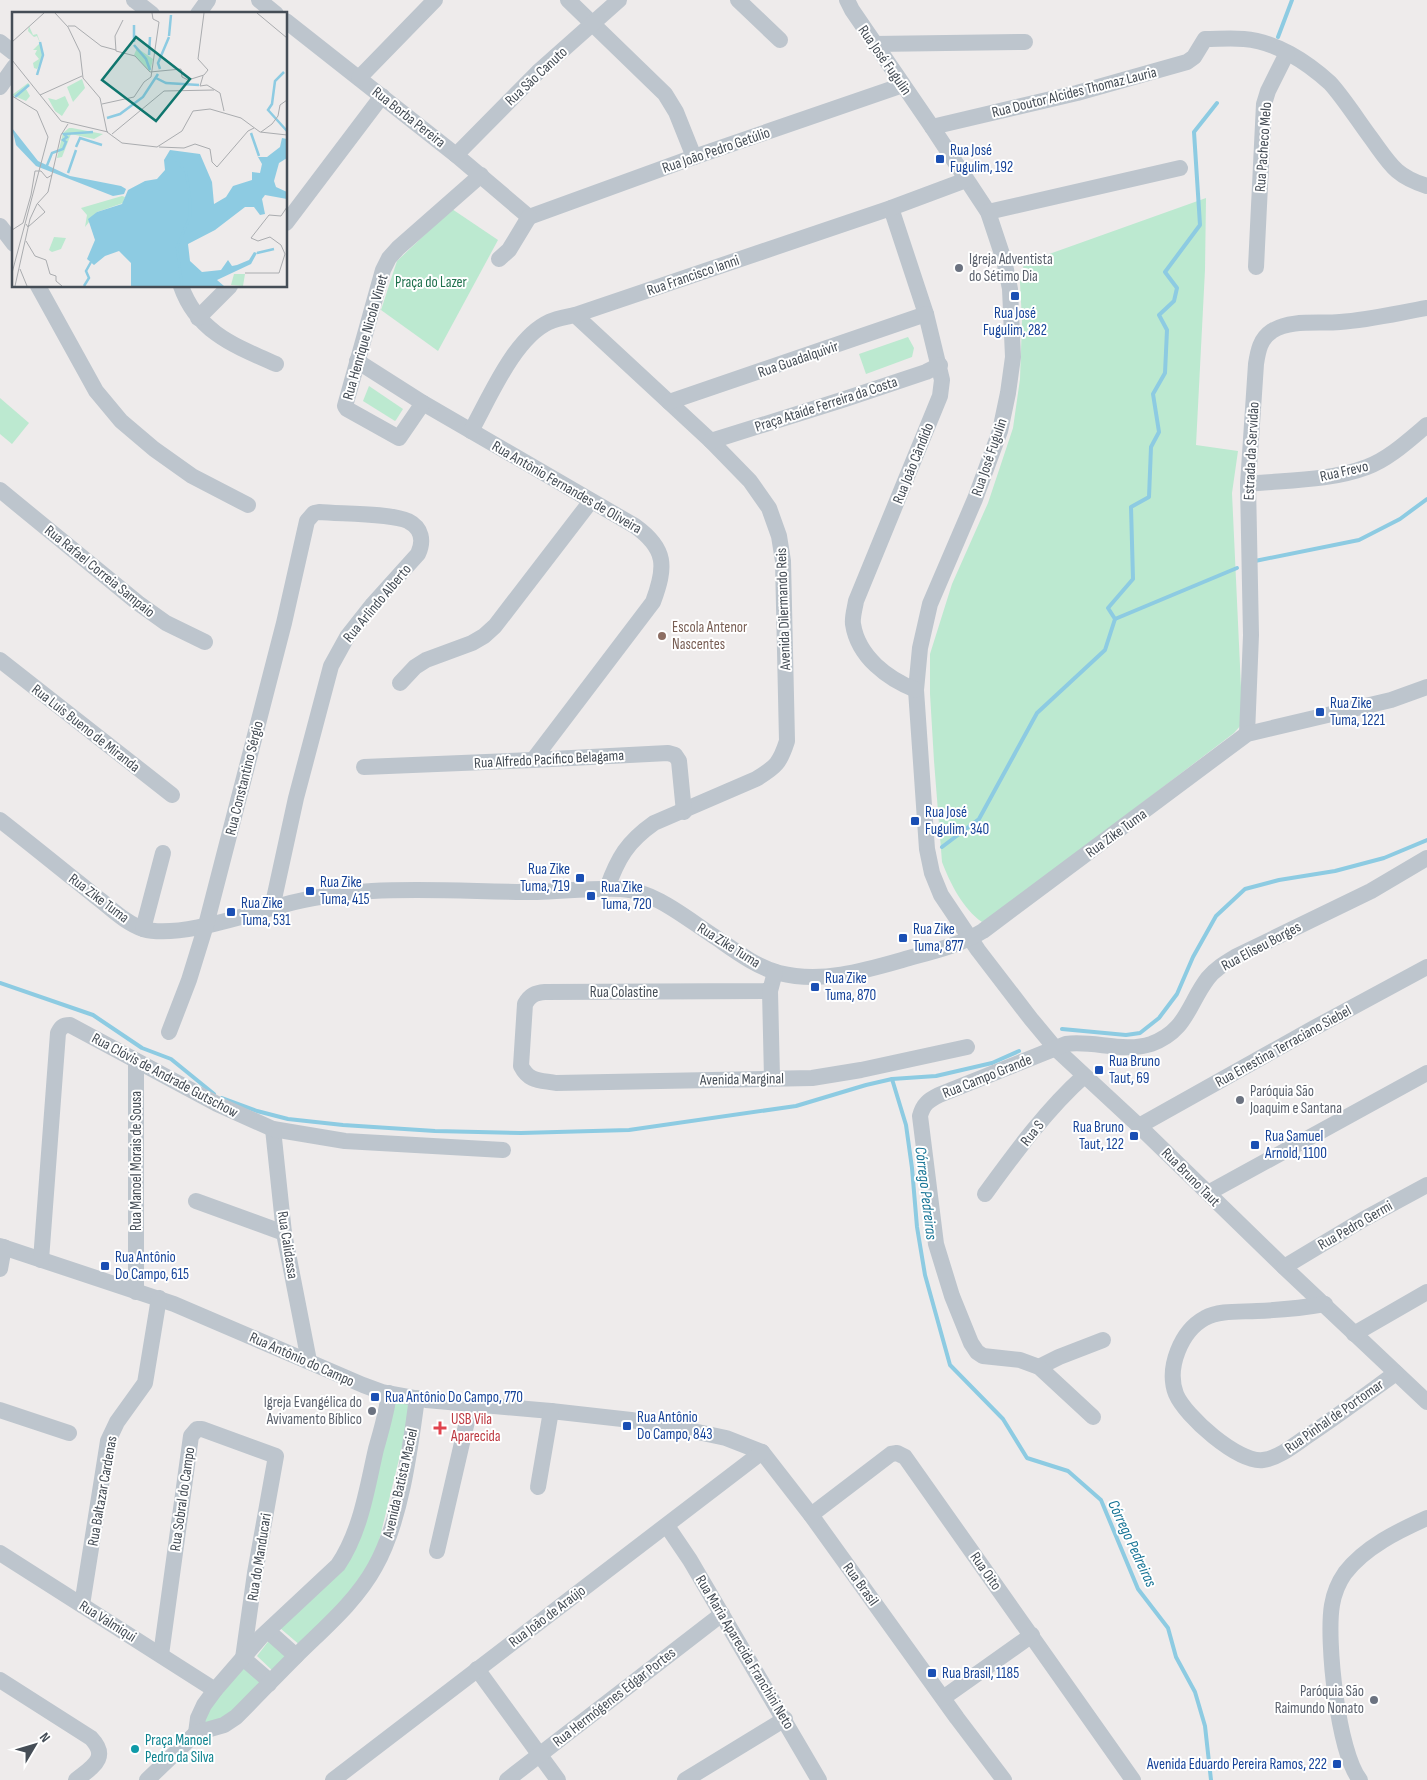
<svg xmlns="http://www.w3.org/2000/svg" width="1427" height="1780" font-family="'Sofia Sans Condensed',sans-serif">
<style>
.green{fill:#bce9d0}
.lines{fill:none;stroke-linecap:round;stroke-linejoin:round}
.stream{stroke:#8dcbe2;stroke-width:4}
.minor{stroke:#bdc5cd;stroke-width:16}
.transit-dot{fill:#1a4fb4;stroke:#fff;stroke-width:2}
.worship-dot{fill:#6b7280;stroke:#fff;stroke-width:2}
.education-dot{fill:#8d6e63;stroke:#fff;stroke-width:2}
.health-dot{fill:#e0444e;stroke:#fff;stroke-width:2}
.culture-dot{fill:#0f9aa8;stroke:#fff;stroke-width:2}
.labels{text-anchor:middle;stroke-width:4;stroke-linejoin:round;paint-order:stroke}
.street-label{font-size:15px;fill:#454d56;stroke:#fff}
.transit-label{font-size:15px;fill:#164399;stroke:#fff;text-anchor:start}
.worship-label{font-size:15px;fill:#5b616d;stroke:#fff;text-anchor:start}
.park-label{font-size:15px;fill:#1e704c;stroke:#fff}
.education-label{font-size:15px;fill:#785e54;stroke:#fff;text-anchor:start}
.health-label{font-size:15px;fill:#be3a42;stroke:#fff;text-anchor:start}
.culture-label{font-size:15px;fill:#0d838f;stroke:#fff;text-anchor:start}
.water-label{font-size:16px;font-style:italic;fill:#197596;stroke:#fff}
.inset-river{fill:none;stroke:#8dcbe2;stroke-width:2.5}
.inset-road{fill:none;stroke:#aaacaf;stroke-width:1}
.view{fill:#0f766e;fill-opacity:0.15;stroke:#0f766e;stroke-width:2.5}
.inset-edge{fill:none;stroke:#454d56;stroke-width:2.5}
</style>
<rect width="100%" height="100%" fill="#eeebeb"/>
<!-- green -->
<g class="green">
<path d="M1206,198l-1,72 -9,175 42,6 -6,42 10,216 -1,16 -7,8 -246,187 -6,2c-19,-13 -32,-39 -40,-60l-8,-101 -4,-67v-40l22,-70 36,-81 25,-75 7,-49 2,-58 -2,-38 4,-20z"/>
<path d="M452,209l46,31 -60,111 -57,-41 16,-49z"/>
<path d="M908,337l6,11 -2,9 -46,17 -7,-20z"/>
<path d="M369,386l34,23 -7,11 -1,1 -32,-20z"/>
<path d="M0,398l29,25 -17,21 -12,-10z"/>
<path d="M394,1398l19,4 -36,147 -21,37 -55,60 -21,-18 73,-76z"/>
<path d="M271,1638l20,18 -16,17 -18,-17z"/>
<path d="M244,1666l19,18 -32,30 -27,12v-14z"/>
</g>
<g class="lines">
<!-- stream -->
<g class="stream">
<path d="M1278,37l14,-37"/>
<path d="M1255,561l104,-21 41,-21 27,-20"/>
<path d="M1115,619l122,-51"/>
<path d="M942,847l37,-28 58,-106 68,-63 10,-31 -7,-11 25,-29 -2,-72 18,-10 2,-50 8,-15 -6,-38 12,-21 2,-43 -8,-15 15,-14 3,-13 -12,-16 35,-47 -6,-93 23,-29"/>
<path d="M0,983l93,32 49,33 29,11 43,35"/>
<path d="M1062,1029l64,6 14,-2 19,-15 18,-24 16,-37 23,-41 29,-27 34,-9 56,-9 49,-13 43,-18"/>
<path d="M892,1079l14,46 6,43 5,59 8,48 25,90 53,54 24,39 41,13 33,29 37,89 30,39 8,29 19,35 10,34 6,54"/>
<path d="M222,1098l35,13 31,8 55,6 92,6 86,2 108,-3 167,-24 70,-21 26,-6 44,-3 56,-13 27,-12"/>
</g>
<!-- minor -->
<g class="minor">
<path d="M134,0l18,14"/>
<path d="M259,0l17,14"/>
<path d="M568,0l97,94 11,18 18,45"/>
<path d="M738,0l42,40"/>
<path d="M847,0l5,10 80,117 56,85 16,48 6,29 3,68 -5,36 -8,38 -25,68 -45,105 -10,44 -4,42 11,159 5,24 9,22 37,55 53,69 25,30 83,77 145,141 143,135"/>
<path d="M198,14l10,-14"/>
<path d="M286,21l170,134 73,62"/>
<path d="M0,42l14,11"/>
<path d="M874,44l151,-2"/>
<path d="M359,78l76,-78"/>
<path d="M0,87l14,-20"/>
<path d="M932,127l145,-34 110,-31 7,-5 11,-18c13,0 26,-1 39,0 31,2 63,23 86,44 13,14 29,39 41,55 19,26 24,38 56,48"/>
<path d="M456,155l82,-83 81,-72"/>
<path d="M891,208l35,106 16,66 -2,16 -84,205c-1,7 -4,16 -3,23 5,33 35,55 63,66"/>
<path d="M988,212l192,-44"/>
<path d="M529,217l165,-60 209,-72"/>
<path d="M286,223l96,-127"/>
<path d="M0,226l14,18"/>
<path d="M499,259l10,-9 20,-33"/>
<path d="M1256,267l8,-163 4,-13 19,-38"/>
<path d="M38,286l58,105 25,30 33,28 38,27 56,29"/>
<path d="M181,286c16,46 54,60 95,78"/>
<path d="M575,315l136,126 39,40 19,27 10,28 4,25 4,180c-7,22 -11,26 -31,38l-102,44c-27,19 -36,35 -47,65"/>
<path d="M198,318l32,-32"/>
<path d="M357,361l66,42 212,123c32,23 31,41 18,76l-120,158"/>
<path d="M669,402l257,-88"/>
<path d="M423,403l-24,35 -52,-29 -2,-3 38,-136 6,-12 9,-10 83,-73"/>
<path d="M471,431c18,-32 43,-93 78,-109 8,-4 17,-5 26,-7l316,-107 75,-28"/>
<path d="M711,441l134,-42 81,-27 14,-7"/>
<path d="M1248,484c39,-4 82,-3 119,-17 22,-8 42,-27 60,-42"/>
<path d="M0,490l138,113 28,20 39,19"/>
<path d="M0,660l172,135"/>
<path d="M400,683l15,-16 11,-7 46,-17 12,-7 11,-10 96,-125"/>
<path d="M1247,734l4,-99 -3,-151 8,-120c2,-13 4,-25 16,-33 19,-12 47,-7 68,-9 29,-2 58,-9 87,-14"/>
<path d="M364,767l169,-7 135,-7 7,2 4,6 5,51"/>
<path d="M0,820c32,25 64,51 95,76 15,11 30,27 48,33 35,10 105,-15 140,-24 29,-8 60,-12 89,-14 55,-3 110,1 165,1 28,-1 56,-4 84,-3 34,2 66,30 94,48 19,13 41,30 64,36 44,11 88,-3 130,-15 26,-7 51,-13 74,-27l264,-197 144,-34 36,-13"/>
<path d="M143,929l20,-76"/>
<path d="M775,972l-5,19 -225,1c-10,1 -15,3 -20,12l-4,62c8,16 19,14 35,17l256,-5 49,-8 106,-23"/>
<path d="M770,991l2,87"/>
<path d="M169,1032l20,-52 17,-55 78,-302 23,-102 7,-8 5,-1c22,2 71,1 89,9 14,7 16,20 10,33l-45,50 -26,33 -16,29 -35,132 -24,110"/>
<path d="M136,1061v231"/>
<path d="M1139,1126l175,-98 113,-61"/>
<path d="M273,1129l11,104 25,128"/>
<path d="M1208,1193l219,-120"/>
<path d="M985,1194c30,-41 61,-84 99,-118"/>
<path d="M196,1201l88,32"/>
<path d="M0,1246l174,58 189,81 19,7 44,8 125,11 80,9 43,7 52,11 36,14 49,63 146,203 47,62"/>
<path d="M41,1260l17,-227c3,-6 5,-8 12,-8l147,79 56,25 72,12 158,9"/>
<path d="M1284,1267l80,-48 63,-34"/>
<path d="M0,1269l4,-22"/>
<path d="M1325,1304c-23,4 -45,6 -68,7 -16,1 -38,-1 -52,7 -24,13 -39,50 -29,76 9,22 62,69 87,66 16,-2 33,-16 46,-25 30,-20 58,-41 87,-62"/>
<path d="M1354,1334l73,-42"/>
<path d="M1039,1367l20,-10 44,-17"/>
<path d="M0,1410l69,23"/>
<path d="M1093,1417l-54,-50 -19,-7 -37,-4 -6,-4 -6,-9 -19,-47 -16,-52 -16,-128c3,-12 9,-16 19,-21l127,-51c27,-4 58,9 85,0 36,-13 37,-40 57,-66 7,-9 17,-15 27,-21l136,-66 56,-33"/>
<path d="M538,1487l13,-76"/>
<path d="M811,1515l80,-61 6,-1 8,4 228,323"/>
<path d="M667,1526l23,34 129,220"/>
<path d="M437,1551l34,-147"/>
<path d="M0,1553l215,137"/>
<path d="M82,1605l26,-164 9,-19 28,-39 14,-85"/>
<path d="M268,1631l28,25"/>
<path d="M161,1655l30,-219 6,-7h5l74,27 -21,117 -12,85 22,19 4,7"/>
<path d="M477,1669l81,111"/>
<path d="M0,1680l91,58c19,20 1,29 -15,42"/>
<path d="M943,1698l89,-63"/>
<path d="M196,1733l2,-15 6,-13 11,-15 46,-53 77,-72c23,-34 29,-77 38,-116 5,-18 11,-37 13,-56"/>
<path d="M147,1780l49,-47 28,-8 12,-8c20,-20 39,-40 59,-60 27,-27 61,-55 80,-90 26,-46 35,-117 42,-169"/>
<path d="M333,1780l429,-328"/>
<path d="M507,1780l215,-166"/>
<path d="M685,1780l100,-61"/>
<path d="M1360,1780c-22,-27 -34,-140 -28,-175 2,-12 6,-22 13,-32 20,-26 53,-42 82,-55"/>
</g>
</g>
<!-- markers -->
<g class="transit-dot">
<rect x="935" y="154" width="10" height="10" rx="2.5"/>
<rect x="1010" y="291" width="10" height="10" rx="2.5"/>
<rect x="1315" y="707" width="10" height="10" rx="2.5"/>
<rect x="910" y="816" width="10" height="10" rx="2.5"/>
<rect x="575" y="873" width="10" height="10" rx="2.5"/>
<rect x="305" y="886" width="10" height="10" rx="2.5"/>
<rect x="586" y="891" width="10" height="10" rx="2.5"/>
<rect x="226" y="907" width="10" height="10" rx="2.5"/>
<rect x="898" y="933" width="10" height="10" rx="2.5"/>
<rect x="810" y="982" width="10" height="10" rx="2.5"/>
<rect x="1094" y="1065" width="10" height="10" rx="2.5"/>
<rect x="1129" y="1131" width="10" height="10" rx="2.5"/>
<rect x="1250" y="1140" width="10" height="10" rx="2.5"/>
<rect x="100" y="1261" width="10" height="10" rx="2.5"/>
<rect x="370" y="1392" width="10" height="10" rx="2.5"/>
<rect x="622" y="1421" width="10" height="10" rx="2.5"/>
<rect x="927" y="1668" width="10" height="10" rx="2.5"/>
<rect x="1332" y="1759" width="10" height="10" rx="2.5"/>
</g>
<g class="worship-dot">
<circle cx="959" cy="268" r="5"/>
<circle cx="1240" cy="1100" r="5"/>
<circle cx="372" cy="1411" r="5"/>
<circle cx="1374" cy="1700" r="5"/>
</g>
<circle class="education-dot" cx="662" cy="636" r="5"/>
<path class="health-dot" d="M437.5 1420.5h5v5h5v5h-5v5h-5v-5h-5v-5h5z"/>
<circle class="culture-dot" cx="135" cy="1749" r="5"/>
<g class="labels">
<!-- street labels -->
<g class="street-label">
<text transform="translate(885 60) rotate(55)" y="5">Rua José Fugulin</text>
<text transform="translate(536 76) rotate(-43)" y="5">Rua São Canuto</text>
<text transform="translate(1074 92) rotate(-14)" y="5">Rua Doutor Alcides Thomaz Lauria</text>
<text transform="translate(409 117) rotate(38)" y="5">Rua Borba Pereira</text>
<text transform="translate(1263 147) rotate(-86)" y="5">Rua Pacheco Melo</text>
<text transform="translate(716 150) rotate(-19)" y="5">Rua João Pedro Getúlio</text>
<text transform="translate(693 275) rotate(-19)" y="5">Rua Francisco Ianni</text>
<text transform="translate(365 337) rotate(-74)" y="5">Rua Henrique Nicola Vinet</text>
<text transform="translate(798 359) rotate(-19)" y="5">Rua Guadalquivir</text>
<text transform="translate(826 404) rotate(-18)" y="5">Praça Ataíde Ferreira da Costa</text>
<text transform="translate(1251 451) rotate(-87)" y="5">Estrada da Servidão</text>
<text transform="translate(989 457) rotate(-71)" y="5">Rua José Fugulin</text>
<text transform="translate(913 463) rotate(-68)" y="5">Rua João Cândido</text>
<text transform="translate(1344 471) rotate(-13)" y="5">Rua Frevo</text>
<text transform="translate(567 487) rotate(30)" y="5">Rua Antônio Fernandes de Oliveira</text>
<text transform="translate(100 571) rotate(39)" y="5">Rua Rafael Correia Sampaio</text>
<text transform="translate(377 603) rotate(-50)" y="5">Rua Arlindo Alberto</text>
<text transform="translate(783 609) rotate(-92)" y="5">Avenida Dilermando Reis</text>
<text transform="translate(86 728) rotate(38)" y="5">Rua Luis Bueno de Miranda</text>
<text transform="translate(549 759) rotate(-3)" y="5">Rua Alfredo Pacífico Belagama</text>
<text transform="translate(244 778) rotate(-76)" y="5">Rua Constantino Sérgio</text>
<text transform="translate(1116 833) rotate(-36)" y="5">Rua Zike Tuma</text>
<text transform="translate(99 898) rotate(37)" y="5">Rua Zike Tuma</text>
<text transform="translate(729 945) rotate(32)" y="5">Rua Zike Tuma</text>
<text transform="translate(1261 946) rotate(-28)" y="5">Rua Eliseu Borges</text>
<text x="624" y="997">Rua Colastine</text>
<text transform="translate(1283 1046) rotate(-29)" y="5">Rua Enestina Terraciano Siebel</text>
<text transform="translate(165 1075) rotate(28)" y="5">Rua Clóvis de Andrade Gutschow</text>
<text transform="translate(987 1076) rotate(-22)" y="5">Rua Campo Grande</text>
<text transform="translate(742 1079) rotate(-1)" y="5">Avenida Marginal</text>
<text transform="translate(1032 1133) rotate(-51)" y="5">Rua S</text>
<text transform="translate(136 1161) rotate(-90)" y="5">Rua Manoel Morais de Sousa</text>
<text transform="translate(1191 1177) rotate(45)" y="5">Rua Bruno Taut</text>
<text transform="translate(1355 1225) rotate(-30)" y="5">Rua Pedro Germi</text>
<text transform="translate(288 1245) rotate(81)" y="5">Rua Calidassa</text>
<text transform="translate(302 1359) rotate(24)" y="5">Rua Antônio do Campo</text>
<text transform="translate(1334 1416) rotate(-35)" y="5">Rua Pinhal de Portomar</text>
<text transform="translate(400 1483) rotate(-77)" y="5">Avenida Batista Maciel</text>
<text transform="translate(102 1491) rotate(-80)" y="5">Rua Baltazar Cardenas</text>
<text transform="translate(182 1499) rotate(-82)" y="5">Rua Sobral do Campo</text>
<text transform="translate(259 1557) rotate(-81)" y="5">Rua do Manducari</text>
<text transform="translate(986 1571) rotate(55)" y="5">Rua Oito</text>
<text transform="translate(861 1584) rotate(54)" y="5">Rua Brasil</text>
<text transform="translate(547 1616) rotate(-37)" y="5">Rua João de Araújo</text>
<text transform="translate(108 1621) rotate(32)" y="5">Rua Valmiqui</text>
<text transform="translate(745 1652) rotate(59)" y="5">Rua Maria Aparecida Franchini Neto</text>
<text transform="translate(614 1697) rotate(-38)" y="5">Rua Hermógenes Edgar Portes</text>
</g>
<!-- transit labels -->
<g class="transit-label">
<text x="950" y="155">Rua José<tspan x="950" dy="17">Fugulim, 192</tspan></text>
<text x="1015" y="318" text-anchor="middle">Rua José<tspan x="1015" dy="17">Fugulim, 282</tspan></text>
<text x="1330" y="708">Rua Zike<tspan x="1330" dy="17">Tuma, 1221</tspan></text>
<text x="925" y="817">Rua José<tspan x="925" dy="17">Fugulim, 340</tspan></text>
<text x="570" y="874" text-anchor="end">Rua Zike<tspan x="570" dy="17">Tuma, 719</tspan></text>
<text x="320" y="887">Rua Zike<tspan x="320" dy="17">Tuma, 415</tspan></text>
<text x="601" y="892">Rua Zike<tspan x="601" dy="17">Tuma, 720</tspan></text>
<text x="241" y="908">Rua Zike<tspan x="241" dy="17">Tuma, 531</tspan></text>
<text x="913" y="934">Rua Zike<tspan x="913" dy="17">Tuma, 877</tspan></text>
<text x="825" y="983">Rua Zike<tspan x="825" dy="17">Tuma, 870</tspan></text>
<text x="1109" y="1066">Rua Bruno<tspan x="1109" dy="17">Taut, 69</tspan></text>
<text x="1124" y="1132" text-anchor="end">Rua Bruno<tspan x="1124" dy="17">Taut, 122</tspan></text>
<text x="1265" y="1141">Rua Samuel<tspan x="1265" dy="17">Arnold, 1100</tspan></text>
<text x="115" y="1262">Rua Antônio<tspan x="115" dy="17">Do Campo, 615</tspan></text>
<text x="385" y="1402">Rua Antônio Do Campo, 770</text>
<text x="637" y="1422">Rua Antônio<tspan x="637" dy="17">Do Campo, 843</tspan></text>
<text x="942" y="1678">Rua Brasil, 1185</text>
<text x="1327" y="1769" text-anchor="end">Avenida Eduardo Pereira Ramos, 222</text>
</g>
<!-- worship labels -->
<g class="worship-label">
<text x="969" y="264">Igreja Adventista<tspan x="969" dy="17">do Sétimo Dia</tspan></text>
<text x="1250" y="1096">Paróquia São<tspan x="1250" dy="17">Joaquim e Santana</tspan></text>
<text x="362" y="1407" text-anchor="end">Igreja Evangélica do<tspan x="362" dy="17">Avivamento Bíblico</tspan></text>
<text x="1364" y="1696" text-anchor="end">Paróquia São<tspan x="1364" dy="17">Raimundo Nonato</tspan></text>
</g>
<!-- park labels -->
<g class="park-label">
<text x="431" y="287">Praça do Lazer</text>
</g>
<!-- education labels -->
<g class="education-label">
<text x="672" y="632">Escola Antenor<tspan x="672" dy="17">Nascentes</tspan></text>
</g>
<!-- health labels -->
<g class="health-label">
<text x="451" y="1424">USB Vila<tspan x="451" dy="17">Aparecida</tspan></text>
</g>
<!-- culture labels -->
<g class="culture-label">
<text x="145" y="1745">Praça Manoel<tspan x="145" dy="17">Pedro da Silva</tspan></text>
</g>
<!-- water labels -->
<g class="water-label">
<text transform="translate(927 1193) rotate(83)" y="6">Córrego Pedreiras</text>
<text transform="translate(1133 1543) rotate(65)" y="6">Córrego Pedreiras</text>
</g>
</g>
<!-- overview -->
<g transform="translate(12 12)">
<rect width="275" height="275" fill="#eeebeb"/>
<path d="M17,14l4,9 4,-1 3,8 4,13 -7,14 -3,-1 -1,-5 6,-4 -4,-5 2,-4h-4l7,-7 -3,-7 -3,1 -6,-6zM125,36l16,11 -3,13 -16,-17zM70,67l3,9 -12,14 -6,-15zM16,71l2,2 -4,4 4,7 -4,5 -14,-6zM53,84l4,9 -7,11 -7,-5 -7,-13 8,2zM57,116h3l31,6 -9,5 -23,-5 -9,23 -5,1 6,-25zM110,184l3,1 -2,6 -26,9 -12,15 2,-12 -6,-7zM42,225l12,1 -5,11 -9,3 -3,-2zM222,262h11l-2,12 -12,-1z" fill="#bce9d0"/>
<path d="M0,116l26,33 32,15 51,10 5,3 -2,5 -11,2 -77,-30 -20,-21zM270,126l5,1v19l-8,5 -5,18 2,6 11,5v7l-22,-4 -3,4 3,15 -5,1 -6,-8h-9l-30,23 -27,14 2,17 12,11 19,-2 7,-10 4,6 5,-1 12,-5 5,-8 3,1 -6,11 -34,16 7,6h-93v-23l-12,-12 -14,5 -11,9 -7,-6 8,-19 -7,-21 9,-7 25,-8 6,-14 17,-9 12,-2 8,-9 -1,-10 6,-10 30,4 12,28 2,22 12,-7 7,-11 19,-6v-8l8,1 2,-9 -4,-7h9l13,-10z" fill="#8dcbe2"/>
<path class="inset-river" d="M157,24l2,-21M122,30v-17M122,33l12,14 4,11M137,43l1,-18M148,57l-2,-6 11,-26M272,60l-9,9 -3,23 -4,6 19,21M25,63l6,-20 -3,-13M144,66l10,5 33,2M3,85l14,-12M95,106l13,-4 23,-17 15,-23M239,121l8,23M64,135l4,-9 22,7M158,140l16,20 4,27v18l-13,30 5,39M34,156l6,-15 11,-4 3,-7 -3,-2 4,-3 -3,-3 29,-2M56,161l8,-23M245,241l17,-4M72,274l5,-8 -3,-7 5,-9"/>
<path class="inset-road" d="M43,1l13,14 12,25 3,26 17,20 7,34 15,11 35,4 25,-16 11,-20 17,-2 31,9 19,14 27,3M245,1l30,25M56,14h7l26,20 15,4M103,24l1,15 19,5 15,16 31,-3 1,8 6,3 16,-5 4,-5 -10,-11 6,-46M103,24l8,-16M0,30l32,-29M0,48l49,61 47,11M191,64l-3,10 7,-1 13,8 4,18M28,83l42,-19M0,84l25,15 11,26 -36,136M90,92l32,-7 10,-15 7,-5 8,-55 -6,-3 -1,-6M249,120l11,-8 6,-8 2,-11 7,-5M100,122l52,-43 50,-1M147,135l25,1 11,-4 15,5 2,13 5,5 31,-36 6,-3M19,183l4,-24h6l6,7 5,-3M14,212l2,3 17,-15 -7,-8M0,218l11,-7 8,-28M14,229l9,15 11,4 4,14 6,2v5l6,5M8,257l7,17M233,261h34l6,-19 -4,-9 -11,-8 -12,4 -7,-3 18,-23 12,1 6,-9M3,274l15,-67 7,-15 11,-12 13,-57 7,-11"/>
<path class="view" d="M124,25l54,42 -34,42 -54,-41z"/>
<rect width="275" height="275" class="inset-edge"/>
</g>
<!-- north arrow -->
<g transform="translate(35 1745) rotate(52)" stroke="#ffffff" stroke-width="4" paint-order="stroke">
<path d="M0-4L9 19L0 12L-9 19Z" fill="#454d56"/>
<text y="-8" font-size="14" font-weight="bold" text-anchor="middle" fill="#454d56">N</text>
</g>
</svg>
